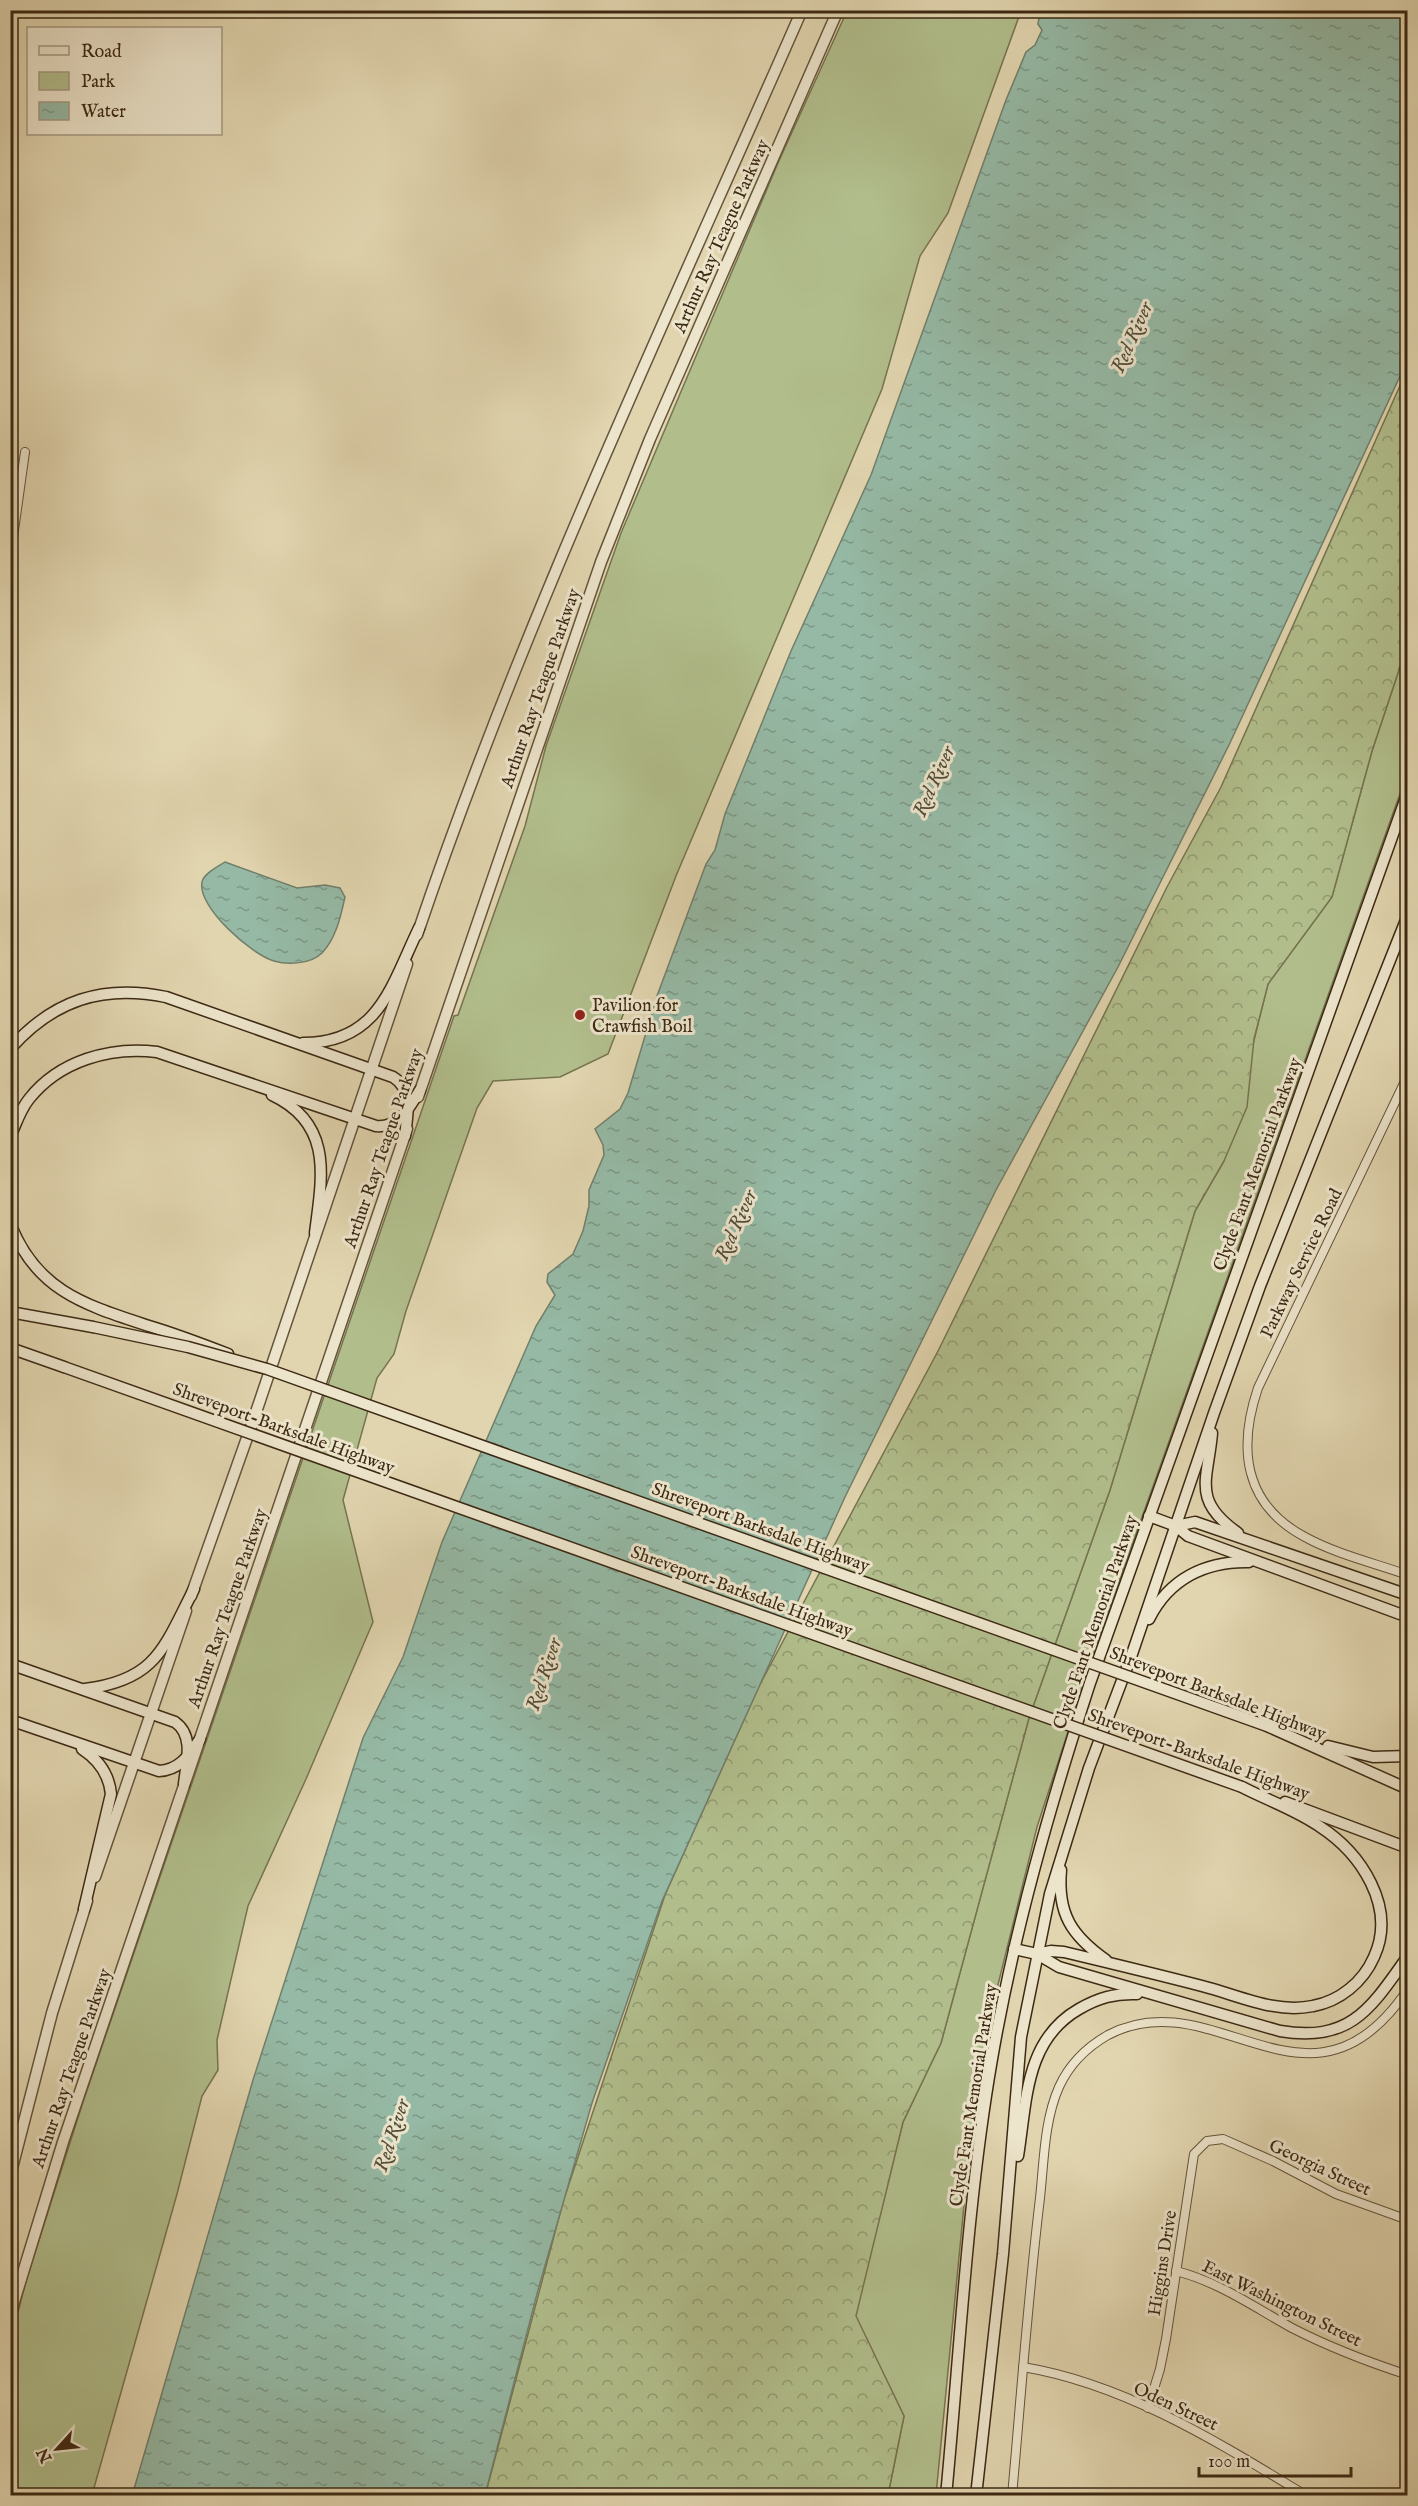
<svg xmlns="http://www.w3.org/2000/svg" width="1418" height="2506" font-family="'IM FELL English',serif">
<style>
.green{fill:#b1be8c;stroke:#767450;stroke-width:1.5}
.forest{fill:url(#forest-crowns);stroke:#767450;stroke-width:1.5}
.water{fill:url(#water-ripples);stroke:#717f6b;stroke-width:1.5}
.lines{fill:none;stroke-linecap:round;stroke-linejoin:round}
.minor-casing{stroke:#65543a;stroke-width:10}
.tertiary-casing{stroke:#65543a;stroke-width:13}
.secondary-casing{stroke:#3c2913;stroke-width:13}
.minor{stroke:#ece4cb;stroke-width:8}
.tertiary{stroke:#ece4cb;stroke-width:10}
.secondary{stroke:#ece4cb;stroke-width:10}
.secondary-bridge-casing{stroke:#3c2913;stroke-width:13;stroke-linecap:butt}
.secondary-bridge{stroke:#ece4cb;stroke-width:10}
.poi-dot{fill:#8f2418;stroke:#ece4cb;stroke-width:2}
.labels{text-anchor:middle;stroke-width:6;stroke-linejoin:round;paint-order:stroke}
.street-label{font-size:18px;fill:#3c2913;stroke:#ece4cb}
.poi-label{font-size:18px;fill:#3c2913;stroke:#ece4cb;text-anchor:start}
.water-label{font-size:20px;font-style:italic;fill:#524d38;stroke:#ece4cb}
</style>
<defs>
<pattern id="forest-crowns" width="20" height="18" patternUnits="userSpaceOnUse" patternTransform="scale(1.5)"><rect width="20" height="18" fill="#b1be8c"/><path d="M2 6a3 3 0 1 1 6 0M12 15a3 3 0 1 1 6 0" fill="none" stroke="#919a71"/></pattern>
<pattern id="water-ripples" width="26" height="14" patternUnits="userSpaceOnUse" patternTransform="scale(1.5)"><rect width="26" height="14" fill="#95b9a5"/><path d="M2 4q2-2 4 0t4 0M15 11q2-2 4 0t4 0" fill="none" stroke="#7b9685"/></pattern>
</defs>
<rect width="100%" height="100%" fill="#e1d5af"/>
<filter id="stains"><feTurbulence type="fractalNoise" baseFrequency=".00333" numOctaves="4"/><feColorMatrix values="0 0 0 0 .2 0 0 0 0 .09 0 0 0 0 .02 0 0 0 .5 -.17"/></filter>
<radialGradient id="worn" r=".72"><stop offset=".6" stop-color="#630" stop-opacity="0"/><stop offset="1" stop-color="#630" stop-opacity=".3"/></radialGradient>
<!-- green -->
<g class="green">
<path d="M847,11h174l-73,202 -28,43 -38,133 -206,487 -68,178 -48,23 -67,4 -16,27 -71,203 -12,43 -17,24 -34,122 30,122 -67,157 -58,127 -31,134 1,30 -16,26 -25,98 -85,301 -81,1v-155l14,-57 58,-182 371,-1086 4,-1 67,-189 21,-80 75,-213 157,-370z"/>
<path d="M1407,646v128l-312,875 -58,178 -46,186 -20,120 -35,362h-48l16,-79 -49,-100 48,-194 38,-79 88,-325 81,-228 85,-279 29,-50 44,-177 64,-87 40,-146z"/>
</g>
<!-- forest -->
<path class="forest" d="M1407,370v276l-35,105 -40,146 -64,87 -14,55 -7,68 -23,54 -29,50 -85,279 -81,228 -88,325 -38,79 -47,194 48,100 -16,79 -403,1 78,-294 102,-307 93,-207 180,-337 229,-464 54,-100z"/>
<!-- water -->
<g class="water">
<path d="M1040,11h367v350l-178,384 -111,222 -122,223 -151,307 -183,404 -70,202 -54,187 -53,205 -353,1 121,-416 110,-342 40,-81 39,-115 94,-216 19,-31 -8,-13 1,-8 25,-20 10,-23 6,-25v-16l15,-35 -1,-10 -8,-16 25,-20 8,-16 29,-97 49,-132 9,-14 10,-36 66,-163 80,-176 135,-375 20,-48 9,-7 7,-15 -4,-6z"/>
<path d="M225,862l72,26 28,-3 15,3 5,9c-4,18 -9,42 -23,56 -11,11 -34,12 -48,8 -22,-6 -77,-54 -72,-79 2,-9 17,-16 23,-20z"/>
</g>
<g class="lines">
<defs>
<g id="minor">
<path d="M10,559l15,-107"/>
<path d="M1408,1075l-150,313c-20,59 -15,116 47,149 31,17 69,26 103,38"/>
<path d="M1176,2271c43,11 78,36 116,57 37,19 76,34 116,47"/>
<path d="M1023,2367c103,17 196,76 284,129"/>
<path d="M1148,2408l12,-39 6,-30 28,-185 13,-13 16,-2 50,22 63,33 72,26"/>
<path d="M1012,2496c9,-100 16,-199 28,-298 4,-36 4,-77 19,-111 10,-22 28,-40 49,-52 108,-57 202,100 300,-46"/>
</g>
<g id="tertiary">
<path d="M417,935c107,-317 251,-619 385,-925"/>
<path d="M418,1097l183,-535 49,-123 188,-429"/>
<path d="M191,1596l62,-175 154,-457"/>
<path d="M95,1877l91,-266"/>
<path d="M10,2176l42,-163 35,-112"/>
<path d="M10,2315l53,-173 344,-1013"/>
</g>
<g id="secondary">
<path d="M303,1043c76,0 88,-57 116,-115"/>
<path d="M10,1049c43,-49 93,-65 156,-52l227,80c21,13 14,39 12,59"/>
<path d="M272,1095c62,29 50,83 43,138"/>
<path d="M10,1137c6,-13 10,-27 19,-38 30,-38 81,-53 128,-47l219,74c24,2 33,-18 44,-36"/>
<path d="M10,1223c26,68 75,82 139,103 27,8 53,18 79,28"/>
<path d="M10,1312l83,15"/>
<path d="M10,1348l54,19"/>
<path d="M1212,1433c-4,47 -21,67 26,100"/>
<path d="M1149,1516l27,10 12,10 220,81"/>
<path d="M1176,1526l19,-4 213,73"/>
<path d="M1149,1619c20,-40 56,-58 100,-57"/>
<path d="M10,1664l165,58c20,14 11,42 9,62"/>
<path d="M85,1689c72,-9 79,-42 109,-100"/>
<path d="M10,1720l149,51c21,-1 30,-16 41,-32"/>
<path d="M1267,1726l141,63"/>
<path d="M1328,1746l45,11 35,-1"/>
<path d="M82,1749c17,11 27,25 29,45l-27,115"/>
<path d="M1285,1802l123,46"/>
<path d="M1061,1870c-4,44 11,66 45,90"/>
<path d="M1014,1949l23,5 22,13 221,64c71,12 91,-23 128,-75"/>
<path d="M1037,1954l14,-3 13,1c46,11 92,22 138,34 36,9 73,28 111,20 27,-5 50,-24 61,-49 23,-50 -13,-104 -55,-131 -23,-16 -52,-26 -77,-39"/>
<path d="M1018,2156c9,-56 7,-116 61,-147 19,-11 36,-16 58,-15"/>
<path d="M946,2496c14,-146 21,-293 46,-437 22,-128 58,-253 98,-376l318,-891"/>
<path d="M976,2496l27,-242 18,-217 29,-143 39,-126 43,-114 82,-241 46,-127 148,-371"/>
</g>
</defs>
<!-- minor casing -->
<use href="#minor" class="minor-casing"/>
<!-- tertiary casing -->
<use href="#tertiary" class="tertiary-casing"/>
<!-- secondary casing -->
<use href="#secondary" class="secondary-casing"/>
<!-- minor -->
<use href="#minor" class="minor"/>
<!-- tertiary -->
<use href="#tertiary" class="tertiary"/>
<!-- secondary -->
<use href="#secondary" class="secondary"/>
<defs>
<g id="secondary-bridge">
<path d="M93,1327l95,20 79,22 1000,357"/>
<path d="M64,1367l1178,420"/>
</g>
</defs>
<!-- secondary-bridge casing -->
<use href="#secondary-bridge" class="secondary-bridge-casing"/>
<!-- secondary-bridge -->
<use href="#secondary-bridge" class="secondary-bridge"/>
</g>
<!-- markers -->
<circle class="poi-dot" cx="580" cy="1015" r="6"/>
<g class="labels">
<!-- street labels -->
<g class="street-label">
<text transform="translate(721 236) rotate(-66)" y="6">Arthur Ray Teague Parkway</text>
<text transform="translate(540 688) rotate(-71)" y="6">Arthur Ray Teague Parkway</text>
<text transform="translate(383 1148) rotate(-71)" y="6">Arthur Ray Teague Parkway</text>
<text transform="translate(1257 1164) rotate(-70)" y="6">Clyde Fant Memorial Parkway</text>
<text transform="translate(1301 1263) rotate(-64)" y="6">Parkway Service Road</text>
<text transform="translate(284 1428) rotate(20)" y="6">Shreveport-Barksdale Highway</text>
<text transform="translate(761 1527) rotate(20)" y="6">Shreveport Barksdale Highway</text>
<text transform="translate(742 1591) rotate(20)" y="6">Shreveport-Barksdale Highway</text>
<text transform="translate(227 1608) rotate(-71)" y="6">Arthur Ray Teague Parkway</text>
<text transform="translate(1095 1622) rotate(-71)" y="6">Clyde Fant Memorial Parkway</text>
<text transform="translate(1218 1693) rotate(21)" y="6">Shreveport Barksdale Highway</text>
<text transform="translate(1199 1754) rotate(20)" y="6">Shreveport-Barksdale Highway</text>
<text transform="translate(71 2068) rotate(-71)" y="6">Arthur Ray Teague Parkway</text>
<text transform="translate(973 2095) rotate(-81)" y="6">Clyde Fant Memorial Parkway</text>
<text transform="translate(1320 2167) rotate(25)" y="6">Georgia Street</text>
<text transform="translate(1162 2263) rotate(-81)" y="6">Higgins Drive</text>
<text transform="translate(1282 2303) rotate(26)" y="6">East Washington Street</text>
<text transform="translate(1176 2406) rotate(25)" y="6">Oden Street</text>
</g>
<!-- poi labels -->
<g class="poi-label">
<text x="592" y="1011">Pavilion for<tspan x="592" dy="21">Crawfish Boil</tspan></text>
</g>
<!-- water labels -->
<g class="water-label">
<text transform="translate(1131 337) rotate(-66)" y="7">Red River</text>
<text transform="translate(933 781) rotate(-66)" y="7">Red River</text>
<text transform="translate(735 1225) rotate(-66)" y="7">Red River</text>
<text transform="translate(543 1674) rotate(-72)" y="7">Red River</text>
<text transform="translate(391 2135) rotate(-72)" y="7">Red River</text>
</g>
</g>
<!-- margin -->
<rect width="1418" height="2506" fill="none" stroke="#e1d5af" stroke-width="36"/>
<rect x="12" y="12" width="1394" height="2482" fill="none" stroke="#3c2913" stroke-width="3"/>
<rect x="18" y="18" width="1382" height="2470" fill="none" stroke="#3c2913" stroke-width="1.5"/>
<!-- legend -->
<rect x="27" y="27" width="195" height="108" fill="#ece4cb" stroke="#a69981" stroke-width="1.5"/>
<rect x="39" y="46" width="30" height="9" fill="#ece4cb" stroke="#a69981" stroke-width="1.5"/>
<text x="81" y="57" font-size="18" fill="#3c2913">Road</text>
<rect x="39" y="72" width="30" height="18" fill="#b1be8c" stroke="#a69981" stroke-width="1.5"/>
<text x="81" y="87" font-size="18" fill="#3c2913">Park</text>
<rect x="39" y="102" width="30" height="18" fill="url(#water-ripples)" stroke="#a69981" stroke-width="1.5"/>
<text x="81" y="117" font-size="18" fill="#3c2913">Water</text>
<!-- north arrow -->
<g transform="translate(57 2449) rotate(243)" stroke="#ece4cb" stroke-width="4.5" paint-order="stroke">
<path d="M0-4.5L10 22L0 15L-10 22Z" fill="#3c2913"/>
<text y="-9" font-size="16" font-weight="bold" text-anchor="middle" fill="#3c2913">N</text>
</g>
<!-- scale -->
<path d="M1199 2467v9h152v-9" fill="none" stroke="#3c2913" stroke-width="3"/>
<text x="1208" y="2467" font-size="18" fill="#3c2913" stroke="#ece4cb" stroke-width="4.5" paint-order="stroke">100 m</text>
<rect width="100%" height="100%" filter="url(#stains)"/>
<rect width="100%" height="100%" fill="url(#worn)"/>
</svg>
